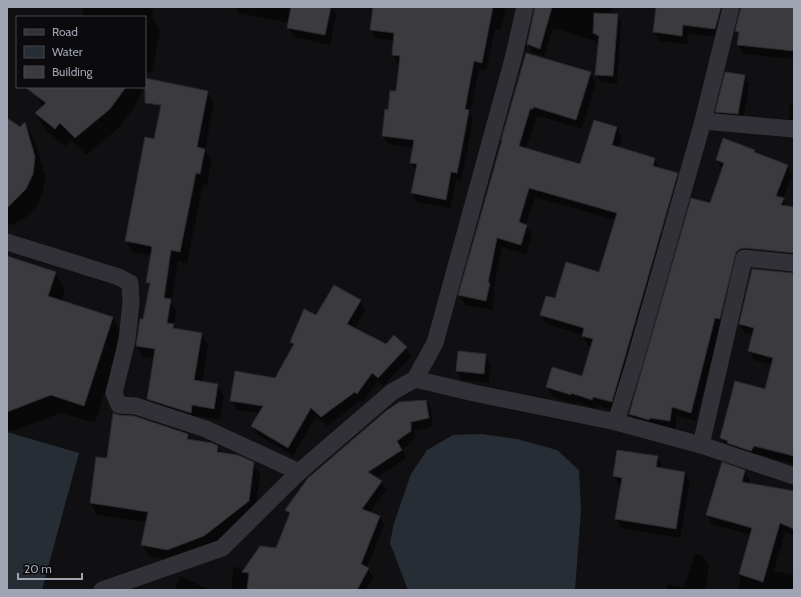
<svg xmlns="http://www.w3.org/2000/svg" width="801" height="597" font-family="Cabin,sans-serif">
<style>
.water{fill:#262d35}
.shadow{fill:#0007}
.building{fill:#3a3a3f;stroke:#2b2a2e}
.lines{fill:none;stroke-linecap:round;stroke-linejoin:round}
.minor{stroke:#313137;stroke-width:17}
</style>
<rect width="100%" height="100%" fill="#101012"/>
<!-- water -->
<g class="water">
<path d="M7,432l72,21 -37,137h-35z"/>
<path d="M481,434l36,5 40,11 22,20 2,41 -6,79h-167l-18,-47 4,-20 17,-49 16,-24 26,-15z"/>
</g>
<!-- shadow -->
<g class="shadow">
<path d="M83,7h69l1,11 7,13 -8,41h-7v-55h-62z"/>
<path d="M236,7h95l5,8 -6,30 -36,-8 -6,-9 1,-5 -50,-10z"/>
<path d="M419,7h87l-5,23 -6,-1 -9,42 -7,-2 -9,44 3,6 -8,43 -4,19 -5,-1 -6,28 -33,-6 -5,-9 4,-22 -5,-9 3,-14 -26,-4 -5,-8 3,-26 3,1 8,-19 3,-28 -3,-1 -4,-8 1,-14 -18,-3 -5,-8z"/>
<path d="M535,7h78l-1,8h5l4,8 -4,61 -16,-2 -5,-8 3,-32 -46,-14 -9,28 -12,-4 -4,-8z"/>
<path d="M657,7h74l-11,30 -32,-3 -1,10 -28,-3 -5,-9z"/>
<path d="M741,7h53v52l-51,-5 -5,-9 2,-9 -4,-5z"/>
<path d="M526,54l64,19 6,10 -14,46 -43,-13 -1,2h-2l-10,31 55,16 36,-37 5,9 -3,12 36,10 5,10 17,5 6,10 -66,227 -19,-5 -1,3 -21,-7v2l-23,-7 -6,-10 36,-10 9,-30 -4,-2 -6,-10 -35,-11 -6,-9 15,-15 43,-27 16,-53 -80,-23 -9,28 6,10 -6,19 -24,-7 -9,45 2,2 -3,16 -27,-5 -5,-10z"/>
<path d="M745,76l4,8 -6,38 -22,-2 -4,-8z"/>
<path d="M43,87h99v4l-9,18 -13,18 -34,28 -15,-15 -6,6 -19,-15 -10,-18 7,-6 -7,-13z"/>
<path d="M207,92l7,11 -9,47 6,11 -4,24 -4,-1 -16,79 -9,-2 -7,41 5,9 -2,16 1,2 27,5 6,11 -6,37 15,3 7,11 -4,24 -22,-4 -1,8 -42,-14 -7,-11 7,-40 -12,-2 -6,-11 7,-26 6,-33 -3,-4 5,-27 -20,-4 -6,-12 29,-100z"/>
<path d="M790,104h4v23l-5,-9z"/>
<path d="M7,119l13,9 5,-5 10,18 10,35 -2,16 -7,15 -11,11 -14,7h-4z"/>
<path d="M754,150l2,4 31,11 5,10 -9,24 5,9 6,6v47l-43,-4 -31,70 -24,94 -19,-5 -2,14 -40,-7 -5,-9 80,-209 12,-36 -5,-9z"/>
<path d="M7,257l48,16 10,17 -3,11 51,17 10,18 -28,87 -34,-10 -48,18 -6,-2z"/>
<path d="M794,274v190l-68,-18 -5,-9 45,-47 6,-25 -18,-5 -5,-9 4,-16 -8,-2 -5,-9z"/>
<path d="M360,301l5,9 -11,18 32,17 20,3 5,9 -28,29 -5,-5 -15,21 -2,-2 -34,26 -11,-10 -23,40 -35,-21 -5,-9 7,-13 -23,-3 -5,-9 44,-22 17,-33 -2,-4 26,-26z"/>
<path d="M485,355l6,10 -2,18 -27,-3 -5,-9z"/>
<path d="M426,401l5,8 2,17 -18,5v8l-13,11 4,8 -30,20 5,3 5,9 -17,23 11,4 4,8 -17,43 6,9 -7,13h-135l3,-24 10,6 32,-23 14,-33 -4,-6z"/>
<path d="M187,434l4,7 26,5 4,8 32,9 7,11 -5,39 -44,34 -37,14 -25,-5 -7,-12 5,-22 -50,-7 -6,-12 6,-45 11,1z"/>
<path d="M657,457l5,9v3l23,4 5,8 -10,57 -59,-10 -5,-9 6,-34h-3l-5,-9z"/>
<path d="M745,471l5,10 -1,3 45,8v44l-9,-4 -11,39 20,4v15h-56l4,-23 9,-32 -39,-11 -5,-9z"/>
<path d="M695,554l8,2 6,10 -4,24h-38v-6l17,4z"/>
<path d="M180,576l30,14h-36z"/>
</g>
<!-- building -->
<g class="building">
<path d="M291,7h40l-6,28 -38,-7z"/>
<path d="M373,7h120l-11,56 -8,-2 -9,48 4,1 -8,43 -4,20 -6,-1 -5,28 -35,-7 6,-29 -7,-1 4,-23 -32,-4 3,-27 3,1 2,-19h6l4,-35 -8,-1 2,-22 -24,-3z"/>
<path d="M535,7h17l-12,42 -13,-5z"/>
<path d="M656,7h65l-6,22 -32,-4 -1,11 -29,-4z"/>
<path d="M741,7h53v44l-57,-6 2,-13 -4,-1z"/>
<path d="M594,13l24,1 -5,62 -18,-1 4,-39 -6,-3z"/>
<path d="M526,53l65,19 -15,48 -42,-13 -1,2h-3l-11,37 61,18 14,-44 23,7 -5,18 43,13 -2,8 25,7 -66,229 -19,-5 -1,3 -21,-7v2l-25,-8 6,-20 30,9 11,-37 -11,-3 2,-8 -44,-13 6,-19 9,2 11,-36 33,10 18,-59 -88,-25 -10,34 8,3 -6,20 -24,-7 -9,45h2l-4,18 -28,-6 44,-155h-1z"/>
<path d="M725,72l20,3 -7,39 -23,-2z"/>
<path d="M145,78l63,13 -11,56 8,2 -5,25 -4,-1 -16,79 -9,-2 -7,48 7,1 -4,24 7,1 -1,4 29,5 -8,47 24,4 -4,25 -22,-4 -1,8 -44,-14 8,-50 -19,-3 4,-27h3l7,-36h-4l6,-36 -2,-1 -25,-5 20,-104 9,2 7,-34 -16,-2z"/>
<path d="M25,87h101l-16,22 -35,29 -15,-15 -5,6 -20,-16 11,-10z"/>
<path d="M7,118l13,9 5,-5 10,35 -2,17 -7,15 -19,19z"/>
<path d="M723,138l32,12 -1,2 34,13 -12,31 8,2 -3,7 13,2v46l-49,-5 -5,1 -4,3 -16,67 -5,-1 -24,95 -19,-6 -2,14 -20,-3 -1,2 -20,-6 62,-216 19,5 14,-40 -8,-3z"/>
<path d="M7,256l49,16 -8,24 65,21 -29,89 -33,-11 -44,17z"/>
<path d="M752,269l42,4v183l-40,-10 -3,5 -24,-8 1,-2 -8,-3 15,-57 30,8 8,-31 -25,-7 6,-23 -15,-4z"/>
<path d="M334,285l27,15 -14,24 39,20 8,-9 13,12 -29,31 -6,-5 -15,21 -2,-2 -34,25 -10,-9 -23,40 -37,-22 12,-20 -33,-5 5,-30 40,7 19,-34 -4,-2 14,-33 12,6z"/>
<path d="M458,351l28,3 -2,20 -28,-3z"/>
<path d="M426,400l3,18 -18,4v9l-14,10 5,9 -34,22 14,9 -20,28 18,7 -19,48 8,4 -12,22h-110l2,-17 -7,-1 18,-26 16,2 14,-35 -5,-3 23,-32 78,-67 13,-9z"/>
<path d="M113,413l5,2 16,1 54,18 -1,5 25,4 6,3 -1,6 21,3 16,7 -5,39 -45,35 -37,14 -26,-5 7,-33 -58,-9 6,-46 11,1z"/>
<path d="M617,450l41,6 -2,11 29,5 -9,57 -61,-10 7,-41 -9,-2z"/>
<path d="M722,462l23,8 -3,12 52,9v38l-14,-6 -17,59 -24,-8 13,-46 -46,-13z"/>
</g>
<g class="lines">
<!-- minor -->
<g class="minor">
<path d="M731,7l-28,114 91,8"/>
<path d="M7,242l112,35 11,6 1,20 -4,37 -13,53 5,12 17,1 70,23 93,43"/>
<path d="M415,379l59,14 142,29 85,23 93,31"/>
<path d="M616,422l17,-55 70,-246"/>
<path d="M701,445l43,-187 50,5"/>
<path d="M102,590l120,-42 77,-76 93,-80 23,-13 20,-36 78,-284 12,-52"/>
</g>
</g>
<!-- border -->
<rect width="801" height="597" fill="none" stroke="#a1a4b3" stroke-width="16"/>
<!-- legend -->
<rect x="16" y="16" width="130" height="72" fill="#0b0b0d" stroke="#47484f"/>
<rect x="24" y="29" width="20" height="6" fill="#313137" stroke="#47484f"/>
<text x="52" y="36" font-size="12" fill="#a1a4b3">Road</text>
<rect x="24" y="46" width="20" height="12" fill="#262d35" stroke="#47484f"/>
<text x="52" y="56" font-size="12" fill="#a1a4b3">Water</text>
<rect x="24" y="66" width="20" height="12" fill="#3a3a3f" stroke="#47484f"/>
<text x="52" y="76" font-size="12" fill="#a1a4b3">Building</text>
<!-- scale -->
<path d="M18 573v6h64v-6" fill="none" stroke="#a1a4b3" stroke-width="2"/>
<text x="24" y="573" font-size="12" fill="#a1a4b3" stroke="#0b0b0d" stroke-width="3" paint-order="stroke">20 m</text>
</svg>
